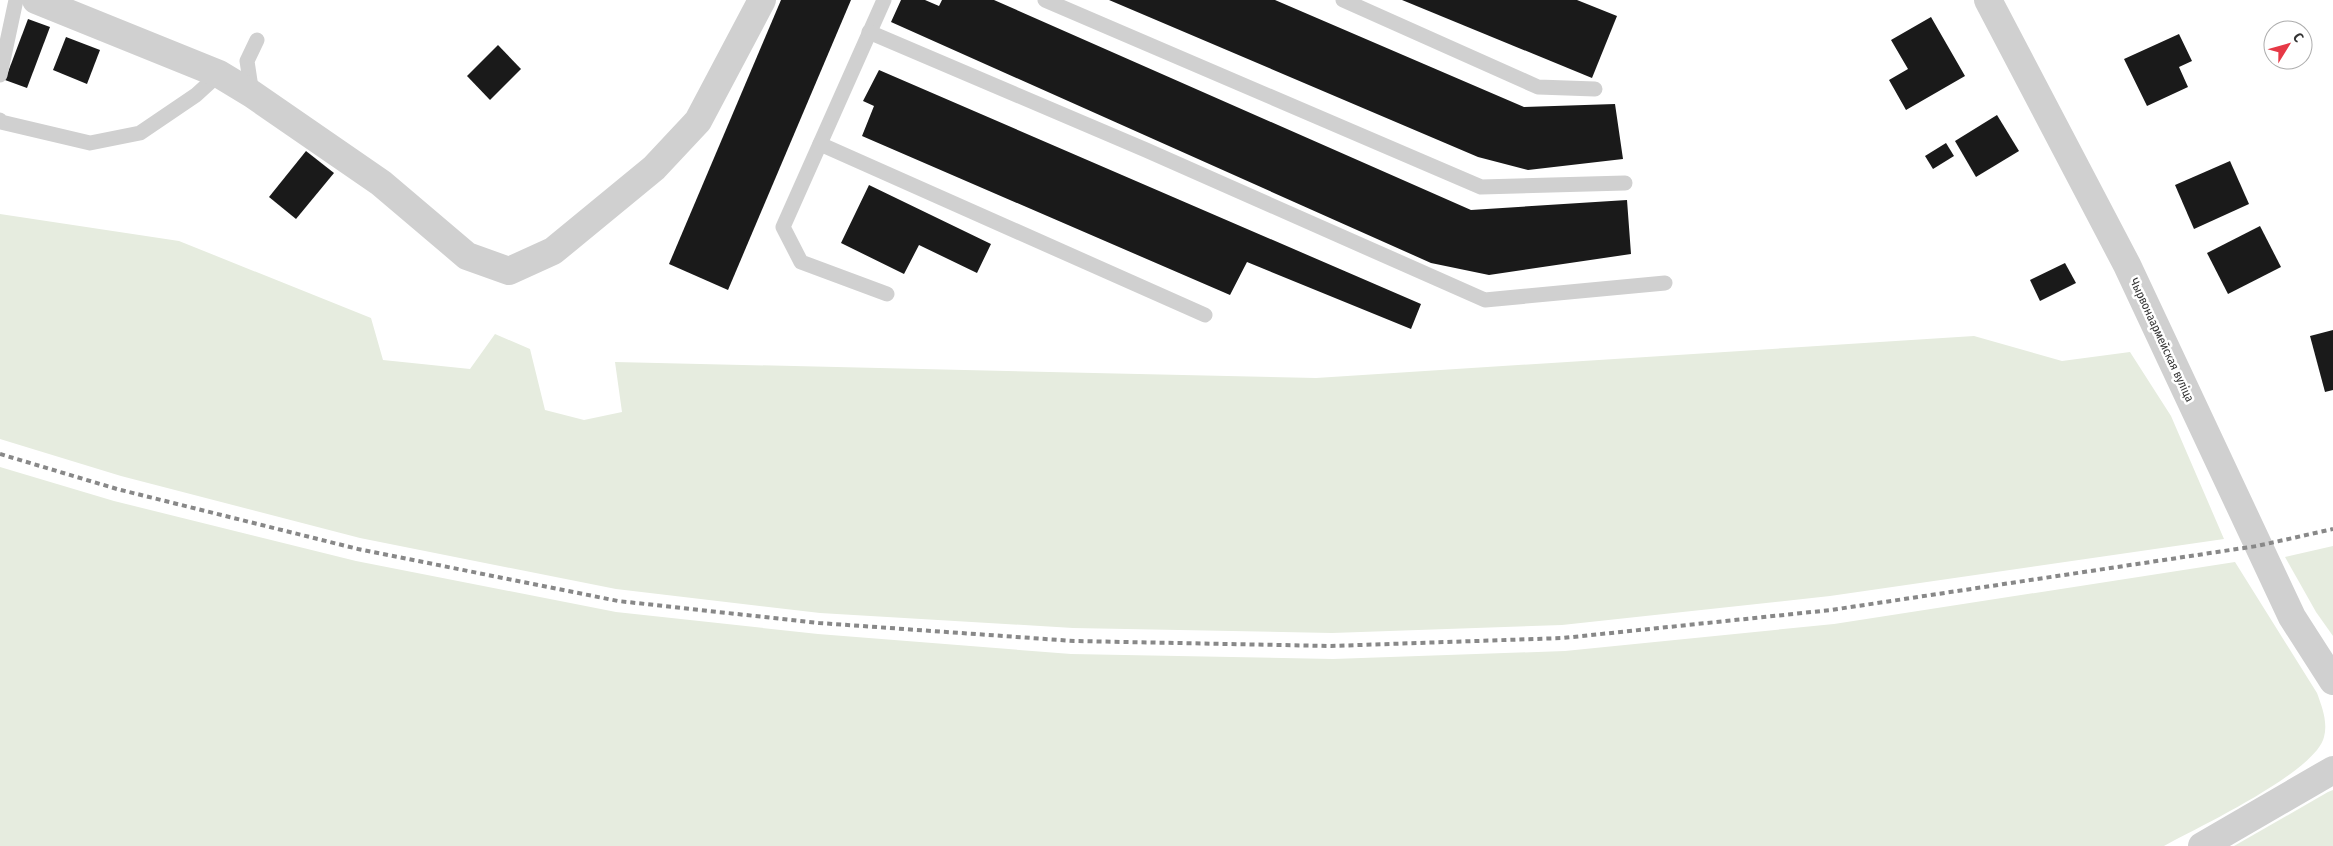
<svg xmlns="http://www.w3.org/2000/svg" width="2333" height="846" font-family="'Fira Sans Condensed',sans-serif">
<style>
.green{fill:#e6ecdf}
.building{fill:#1a1a1a}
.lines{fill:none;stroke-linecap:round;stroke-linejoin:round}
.service{stroke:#d0d0d0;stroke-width:15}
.minor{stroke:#d0d0d0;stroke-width:28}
.tertiary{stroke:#d0d0d0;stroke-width:28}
.rail{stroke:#888;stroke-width:4;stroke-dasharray:5 4;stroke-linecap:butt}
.labels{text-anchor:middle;stroke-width:5;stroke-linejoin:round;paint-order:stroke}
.street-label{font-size:12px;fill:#333;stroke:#fff}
</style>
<rect width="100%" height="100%" fill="#fff"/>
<!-- green -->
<g class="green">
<path d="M0,214l179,27 192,77 12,42 87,9 25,-35 35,15 15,61 39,10 38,-8 -7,-50 701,16 658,-42 88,25 68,-9 41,64 53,123 -394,57 -268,29 -230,8 -259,-5 -253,-15 -204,-24 -256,-51 -239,-62 -121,-37z"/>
<path d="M0,467l114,34 242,60 260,51 202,22 253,20 262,5 232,-8 269,-27 401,-62 82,131c5,14 11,29 7,44 -8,35 -127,91 -160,109h-2164z"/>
<path d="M2333,546v90l-17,-24 -31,-55z"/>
<path d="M2333,790v56h-99l94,-54z"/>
</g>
<!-- building -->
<g class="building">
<path d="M781,0h70l-123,290 -59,-26z"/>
<path d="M901,0h24l14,6 3,-6h52l477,210 156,-10 4,54 -142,21 -58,-12 -540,-241z"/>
<path d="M1109,0h166l249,107 91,-3 8,55 -95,11 -50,-13z"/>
<path d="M1402,0h175l40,16 -25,62z"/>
<path d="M1931,17l34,59 -59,34 -17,-30 19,-11 -17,-29z"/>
<path d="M28,19l22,8 -23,61 -22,-8z"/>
<path d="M2179,34l13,27 -13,6 9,20 -41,19 -23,-47z"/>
<path d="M66,37l34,13 -13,34 -34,-14z"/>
<path d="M498,45l23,24 -31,31 -23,-24z"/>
<path d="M879,70l542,234 -10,25 -164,-67 -17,33 -368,-159 12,-30 -11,-5z"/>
<path d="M1997,115l22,36 -43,26 -21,-36z"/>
<path d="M1946,143l8,13 -21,13 -8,-13z"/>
<path d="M306,151l28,22 -38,46 -27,-22z"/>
<path d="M2230,161l19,43 -55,25 -19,-44z"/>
<path d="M869,185l122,59 -14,29 -58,-28 -15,29 -63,-31z"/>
<path d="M2260,226l21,41 -53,27 -21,-41z"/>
<path d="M2065,263l11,20 -36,18 -10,-21z"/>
<path d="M2333,330v60l-8,2 -15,-56z"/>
</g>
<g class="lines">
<!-- service -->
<g class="service">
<path d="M884,0l-101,227 18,35 86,32"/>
<path d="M1045,0l436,187 144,-4"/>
<path d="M1343,0l195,87 57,2"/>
<path d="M869,32l277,118 339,150 180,-17"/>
<path d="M0,75l16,-75"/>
<path d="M252,94l-5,-33 10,-21"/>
<path d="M0,120l1,2 89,21 50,-10 56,-38 23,-21"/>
<path d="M820,144l385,171"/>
</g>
<!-- minor -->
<g class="minor">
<path d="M36,0l183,74 33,20 129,89 86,73 42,15 44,-20 101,-83 44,-47 64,-121"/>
<path d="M2202,846l131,-76"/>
</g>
<!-- tertiary -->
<path class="tertiary" d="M1988,0l139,265 165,352 41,64"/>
<!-- rail -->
<path class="rail" d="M0,454l117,35 241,60 260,52 201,22 255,18 257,5 232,-8 268,-28 426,-64 76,-17"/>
</g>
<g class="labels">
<!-- street labels -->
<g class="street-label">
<text transform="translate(2162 340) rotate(65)" y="4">Чырвонаармейская вуліца</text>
</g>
</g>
<!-- north arrow -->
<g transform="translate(2288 45) rotate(53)"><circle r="24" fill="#ffffff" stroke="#adadad"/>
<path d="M0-4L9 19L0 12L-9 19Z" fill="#e63946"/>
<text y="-8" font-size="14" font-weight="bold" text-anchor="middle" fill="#333333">С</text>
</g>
</svg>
